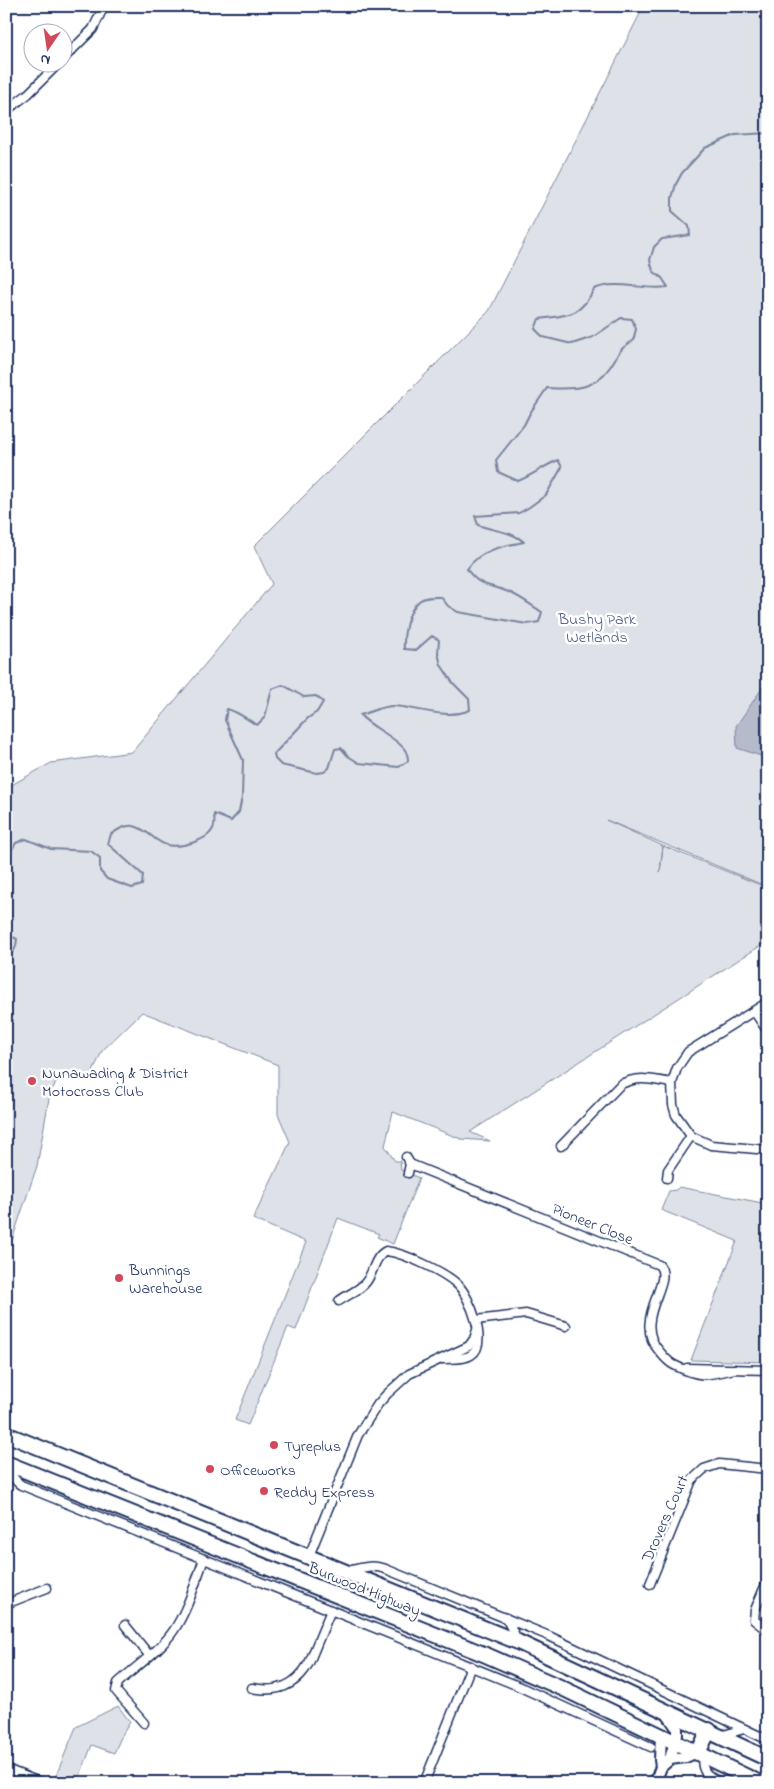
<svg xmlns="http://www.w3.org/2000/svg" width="774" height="1789" font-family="'Indie Flower',sans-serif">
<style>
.green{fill:#dee1e7;stroke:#7c88a2}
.water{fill:#b5bbca;stroke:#77839f}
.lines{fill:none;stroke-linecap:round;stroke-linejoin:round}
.stream{stroke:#77839f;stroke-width:2}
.street-casing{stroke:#1b2f5e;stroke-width:11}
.secondary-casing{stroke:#1b2f5e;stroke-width:14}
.highway-casing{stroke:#1b2f5e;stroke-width:18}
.street{stroke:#fff;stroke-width:8}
.secondary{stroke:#fff;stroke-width:10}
.highway{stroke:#fff;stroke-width:14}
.poi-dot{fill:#d1495b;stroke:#fff;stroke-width:2}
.labels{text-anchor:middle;stroke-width:5;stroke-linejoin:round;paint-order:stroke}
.park-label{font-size:16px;fill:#4c5c80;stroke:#fff}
.poi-label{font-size:16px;fill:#1b2f5e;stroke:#fff;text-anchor:start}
.street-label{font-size:16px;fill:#1b2f5e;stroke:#fff}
</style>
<rect width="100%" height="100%" fill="#fff"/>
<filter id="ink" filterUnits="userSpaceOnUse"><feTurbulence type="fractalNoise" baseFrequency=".02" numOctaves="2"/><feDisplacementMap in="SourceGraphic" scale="10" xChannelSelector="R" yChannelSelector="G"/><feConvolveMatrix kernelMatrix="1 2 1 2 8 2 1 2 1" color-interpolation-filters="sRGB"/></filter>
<g filter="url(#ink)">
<!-- green -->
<g class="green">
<path d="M644,6h124v881l-162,-67 57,26 -3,26 3,-26 105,42v53l-298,191 20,9 -29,-2 -68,-27 -8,34 10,15h5l1,9 18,8 -26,66 -16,-7 2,-3 -41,-16 -42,112 -8,-3 -40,98 -13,-5 71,-178 -53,-23 37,-77 -12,-28v-49l-136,-53 -40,39 -12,28 -31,-1 -9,15 -13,73 -31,92v-470l45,-25 81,-11 140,-168 -18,-38 235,-235z"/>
<path d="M679,1187l89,17v158l-77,-2 46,-119 -76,-31 8,-19 7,-1z"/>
<path d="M118,1706l12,16 -8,13 -8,18 -22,-8 -15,38h-10l-12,-5 21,-51z"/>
</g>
<!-- water -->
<path class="water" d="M763,687l5,1v75l-7,-7 -24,-8 -1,-22z"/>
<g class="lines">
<!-- stream -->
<g class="stream">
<path d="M768,14c-6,17 -5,38 0,55"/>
<path d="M6,859l10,-16 10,-4 25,10 40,2 9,7v13l7,8 25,9 10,-3 1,-10 -35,-31 3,-10c7,-4 14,-9 22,-8 14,2 21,16 34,19 13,3 43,-4 47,-19 1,-4 0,-9 0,-12l17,7 8,-9 3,-15 1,-37 -18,-40 2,-11c12,3 19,10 30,16l8,-8 7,-28 11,-4 21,12 12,-1 7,6 -6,10 -9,6 -34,36 1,5 6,6 36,8 7,-1 5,-4 6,-19 6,-1 7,8 11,7 40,4 9,-6c0,-4 -1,-8 -3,-11 -9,-13 -33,-22 -45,-35 11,-3 22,-9 34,-9 26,2 51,14 76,4l-1,-11 -16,-16 -12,-18 -3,-12 1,-13 -7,-4 -16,14 -12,-1c-1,-15 3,-37 15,-48 6,-5 15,-4 22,-4l7,9 10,6 69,12 12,-2 3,-10c-10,-6 -20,-14 -31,-19 -18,-8 -32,-5 -44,-24 13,-19 35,-23 57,-27 -12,-11 -31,-11 -46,-17l-3,-9 44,-3 9,-5 18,-13 16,-28 -4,-7c-14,6 -25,15 -40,21l-20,-9 -2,-12 28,-35 6,-12 17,-25c27,1 46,3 63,-21 10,-14 7,-17 23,-26l3,-12 -4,-10 -11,-1 -28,19 -21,7 -29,-7 -8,-8 4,-10c29,-4 41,-2 55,-30 24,-10 49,2 74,-2l-6,-9 -9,-7 -3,-11 4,-13 8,-8 28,-4 -1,-9 -17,-15v-13l4,-14 6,-11 23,-25 30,-13 33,-2"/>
<path d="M6,934l11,5c-1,9 -2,13 -11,18"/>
</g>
<defs>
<g id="street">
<path d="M62,60l31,-31 11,-23"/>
<path d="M6,111l22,-17 32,-32"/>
<path d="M768,1002l-80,50 -11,16 -5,15 1,22 3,10 15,21 20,9 57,5"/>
<path d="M754,1011l14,21"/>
<path d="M561,1146l60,-62c19,-9 31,-4 51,-1"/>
<path d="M406,1157l4,7 -2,9"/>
<path d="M410,1164l249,101c16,17 -29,55 1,87 4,5 8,10 14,13 26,13 32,11 60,4"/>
<path d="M667,1178l1,-8 23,-34"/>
<path d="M339,1301c9,-7 20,-10 27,-19 8,-10 8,-25 20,-31 18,2 59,21 72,34 12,12 31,59 13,70 -7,5 -19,3 -27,4"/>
<path d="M476,1320l50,-6 40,12"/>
<path d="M687,1368l81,2"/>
<path d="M9,1465c2,8 4,15 12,20l495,200 135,62"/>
<path d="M309,1556l49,-121 20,-31 9,-10 22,-20 60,-28 5,-7 3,-9"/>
<path d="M348,1571c15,-4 25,-7 40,-1l161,66 219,104"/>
<path d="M768,1579l-13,31 -1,10 14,11"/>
<path d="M650,1584l42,-104 12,-11 15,-5 49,5"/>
<path d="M6,1604l41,-16"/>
<path d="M506,1618l12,23"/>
<path d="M125,1625l24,30"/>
<path d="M252,1688c25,5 44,-2 57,-25l22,-53"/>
<path d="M144,1723l-28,-32 2,-8c18,-17 42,-32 56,-53 14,-21 21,-47 30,-71"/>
<path d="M720,1736l24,-7"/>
<path d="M703,1755c-3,16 4,21 18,28"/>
<path d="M6,1769l36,14"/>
<path d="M424,1783l47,-117"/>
</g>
<g id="secondary">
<path d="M661,1735l-1,25 1,7"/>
<path d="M670,1759l16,-2 11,-5"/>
<path d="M655,1783l6,-16 9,-8 7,-24v-7l-12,-17"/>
</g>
<g id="highway">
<path d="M6,1434l512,208 250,117"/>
<path d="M6,1463l480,192 76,33 198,95"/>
<path d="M698,1753l11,-23"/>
</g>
</defs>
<!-- street casing -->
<use href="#street" class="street-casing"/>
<!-- secondary casing -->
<use href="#secondary" class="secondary-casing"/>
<!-- highway casing -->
<use href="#highway" class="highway-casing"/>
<!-- street -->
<use href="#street" class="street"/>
<!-- secondary -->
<use href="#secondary" class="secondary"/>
<!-- highway -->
<use href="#highway" class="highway"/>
</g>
</g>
<!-- markers -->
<g class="poi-dot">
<circle cx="32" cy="1081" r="5"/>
<circle cx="119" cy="1278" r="5"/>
<circle cx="274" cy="1445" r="5"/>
<circle cx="210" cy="1469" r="5"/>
<circle cx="264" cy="1491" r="5"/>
</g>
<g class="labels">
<!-- park labels -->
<g class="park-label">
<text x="597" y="624">Bushy Park<tspan x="597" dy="18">Wetlands</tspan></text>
</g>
<!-- poi labels -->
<g class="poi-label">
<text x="42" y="1078">Nunawading &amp; District<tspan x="42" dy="18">Motocross Club</tspan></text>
<text x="129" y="1275">Bunnings<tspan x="129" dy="18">Warehouse</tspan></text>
<text x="284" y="1451">Tyreplus</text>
<text x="220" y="1475">Officeworks</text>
<text x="274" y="1497">Reddy Express</text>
</g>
<!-- street labels -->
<g class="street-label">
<text transform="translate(593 1223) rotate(22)" y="6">Pioneer Close</text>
<text transform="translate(664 1518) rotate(-66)" y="6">Drovers Court</text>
<text transform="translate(365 1588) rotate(22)" y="6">Burwood Highway</text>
</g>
</g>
<!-- margin -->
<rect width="774" height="1789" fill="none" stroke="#fff" stroke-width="25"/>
<rect x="12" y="12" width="749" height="1764" fill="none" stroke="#1b2f5e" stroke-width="2" filter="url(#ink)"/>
<!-- north arrow -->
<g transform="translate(48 48) rotate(193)"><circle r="24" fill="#ffffff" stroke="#a4acbf"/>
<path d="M0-4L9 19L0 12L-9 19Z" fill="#d1495b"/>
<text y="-8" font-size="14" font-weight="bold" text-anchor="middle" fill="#1b2f5e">N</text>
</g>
</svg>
